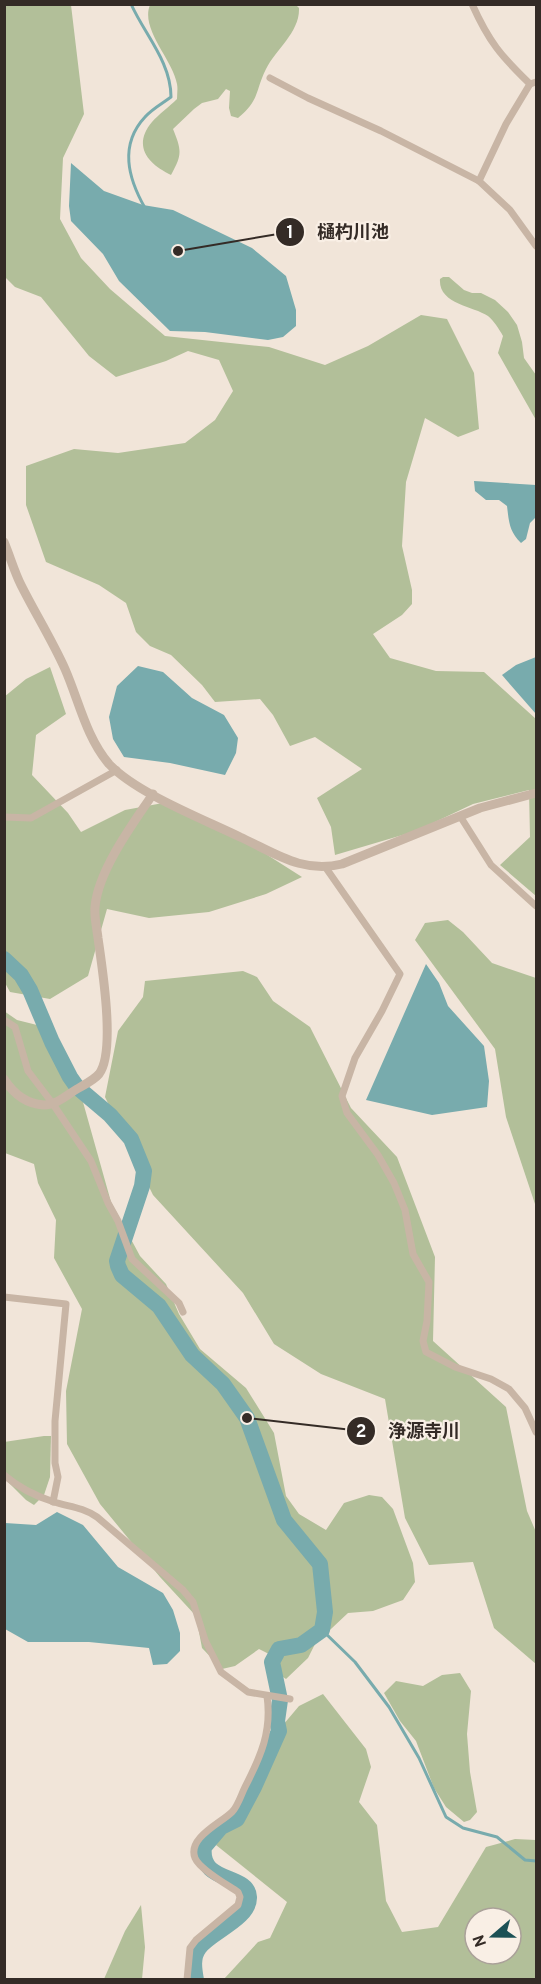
<svg xmlns="http://www.w3.org/2000/svg" width="541" height="1984" font-family="Overpass,'Noto Sans JP',sans-serif">
<style>
.green{fill:#b2bf99;fill-rule:evenodd}
.water{fill:#78abad}
.lines{fill:none;stroke-linecap:round;stroke-linejoin:round}
.stream{stroke:#78abad;stroke-width:3}
.river{stroke:#78abad;stroke-width:16}
.minor{stroke:#c8b5a5;stroke-width:7}
.tertiary{stroke:#c8b5a5;stroke-width:9}
.leader{fill:none;stroke:#342b26;stroke-width:2}
.callout-dot{fill:#342b26;stroke:#f9efe5;stroke-width:2}
.mark-label{font-size:18px;text-anchor:middle;font-weight:bold;fill:#fff}
.callout-label{font-size:18px;text-anchor:middle;font-weight:bold;fill:#342b26;stroke:#f9efe5;stroke-width:4.5;stroke-linejoin:round;paint-order:stroke}
</style>
<rect width="100%" height="100%" fill="#f1e5d9"/>
<!-- green -->
<g class="green">
<path d="M295,4l4,4c1,24 -23,41 -33,61 -11,22 -6,31 -28,49l-7,-2 -2,-8 1,-17 -4,-2 -8,10 -16,4 -8,6 -21,20c9,22 9,26 -2,46 -23,-11 -39,-29 -19,-53 7,-8 17,-15 25,-23 0,-5 1,-10 0,-15 -4,-24 -37,-55 -27,-79z"/>
<path d="M4,5h67l13,109 -21,44 -3,61 21,39 29,31 55,47 104,11 56,18 43,-19 53,-31 26,4 27,54 5,56 -21,8 -33,-19 -19,64 -4,64 10,44v14l-10,11 -29,19 17,24 46,13 48,1 52,47v177l-36,-31 30,-28 -1,-47 -56,14 -57,27 -81,24 -4,-28 -14,-29 45,-29 -47,-32 -25,9 -17,-31 -13,-16 -45,3 -13,-17 -31,-30 -21,-9 -14,-14 -10,-29 -27,-18 -53,-23 -20,-57v-39l48,-17 44,4 67,-10 30,-23 18,-29 -14,-31 -31,-9 -22,10 -50,16 -27,-21 -48,-59 -26,-10 -10,-10z"/>
<path d="M443,277h6l15,13 8,3h9l14,7 13,12 9,13 5,17 2,16 12,17v45l-38,-67 5,-17c-4,-7 -9,-15 -15,-20 -15,-10 -50,-12 -48,-37z"/>
<path d="M50,667l16,47 -30,21 -4,40 36,38 13,19 44,-22 38,-7 54,20 85,54 -36,17 -57,18 -60,6 -42,-9 -19,67 -38,23 -40,-7 -6,-11v-284l22,-18z"/>
<path d="M448,920l15,12 29,31 44,15v229l-30,-90 -11,-68 -80,-109 10,-17z"/>
<path d="M243,971l14,6 16,24 37,26 41,81 46,49 38,100 -2,84 73,66 21,104 9,21v132l-42,-36 -21,-66 -44,3 -24,-47 -20,-119 -64,-25 -47,-30 -31,-51 -90,-98 -48,-98 13,-66 25,-34 2,-16z"/>
<path d="M4,1011l13,9 20,5 37,45 37,132 29,54 26,28 13,30 21,35 46,39 28,45 12,63 13,18 27,16 18,-27 25,-8 13,2 11,12 20,54 2,19 -12,18 -30,11 -25,2 -33,31 -7,14 -22,21 -6,-4 -3,-17 -18,-9 -24,17 -13,3 -20,-21 -6,-32 -36,-39 -60,-73 -33,-60 -1,-53 16,-82 -28,-51 2,-38 -18,-37 -4,-19 -29,-11z"/>
<path d="M44,1436h7l-1,41 -6,18 -10,10 -8,-5 -21,-21 -1,-37z"/>
<path d="M460,1673l11,18 -4,43 3,38 7,40 -7,8 -6,2 -18,-15 -12,-19 -18,-47 -16,-20 -16,-28 12,-12 27,5 19,-11z"/>
<path d="M323,1694l43,55 5,18 -12,35 18,23 9,76 16,31 36,-5 48,-80 29,-8 21,1v139h-312l34,-37 12,-4 17,-36 -71,-57 63,-97 4,-23 16,-19zM475,1918h36v36h-36z"/>
<path d="M141,1905l4,42 -3,32h-38l21,-48z"/>
</g>
<!-- water -->
<g class="water">
<path d="M71,163l33,28 39,14 30,5 79,38 34,28 10,34v16l-13,11 -15,3 -63,-8 -35,-1 -51,-50 -16,-27 -32,-33 -2,-15z"/>
<path d="M474,481l62,4v32l-6,6 -4,16 -5,4c-12,-12 -12,-21 -14,-37l-8,-6h-13l-11,-9z"/>
<path d="M536,657v57l-34,-39 14,-10z"/>
<path d="M138,666l25,6 29,26 32,17 14,23 -2,15 -11,22 -55,-12 -46,-6 -11,-18 -4,-22 8,-31z"/>
<path d="M426,964l13,19 9,23 36,40 5,35 -2,26 -55,8 -66,-15z"/>
<path d="M57,1512l26,13 35,42 45,26 10,17 7,23v18l-13,13 -14,1 -4,-17 -60,-6h-61l-23,-13v-106l31,2z"/>
</g>
<g class="lines">
<!-- stream -->
<g class="stream">
<path d="M131,4c14,31 40,58 40,93 -8,6 -19,12 -26,20 -26,28 -17,61 0,91"/>
<path d="M322,1630l33,32 34,45 30,51 27,59 17,11 34,9 28,23 11,1"/>
</g>
<!-- river -->
<path class="river" d="M4,959l17,16 9,15 22,52 18,35 7,10 33,28 21,24 13,32 -2,15 -25,75 1,5 4,9 37,31 33,49 31,29 24,34 37,102 36,44 5,48 -3,18 -21,15 -22,4 -7,13 8,38 -3,21 2,10 -25,56 -17,32 -16,8 -17,20c-5,37 44,26 45,50 1,22 -39,35 -50,51 -7,9 -5,21 -3,32"/>
<!-- minor -->
<g class="minor">
<path d="M472,4c17,38 29,52 58,80"/>
<path d="M270,78l38,20 73,33 98,50"/>
<path d="M536,82l-6,2 -24,40 -27,57 31,29 26,36"/>
<path d="M460,816l31,49 45,41"/>
<path d="M4,817l27,1 86,-48"/>
<path d="M326,868l74,106 -18,37 -27,47 -13,38 5,17 31,42 16,28 11,27 8,44 16,28 -2,39 -4,20 3,11 29,15 36,12 18,10 16,19 11,24"/>
<path d="M4,1020l11,7 13,44 25,33 38,57 17,42 10,18 14,38 47,44 4,9"/>
<path d="M4,1297l62,7 -11,117v42l3,14 -5,25"/>
<path d="M4,1475c15,13 31,21 50,27 16,5 28,5 43,15l86,73 10,12 12,38 16,32 27,20 42,7"/>
<path d="M187,1980l3,-32 6,-8 42,-35 2,-8 -2,-5c-10,-7 -38,-22 -43,-34 -8,-20 26,-35 37,-46 6,-6 9,-17 13,-25 16,-31 27,-56 22,-91"/>
</g>
<!-- tertiary -->
<g class="tertiary">
<path d="M4,542c6,14 10,29 17,43 14,28 31,55 44,84 14,32 21,68 44,95 27,29 94,55 131,73 35,16 63,37 102,27l138,-56 56,-15"/>
<path d="M4,1079c9,14 22,25 40,26 12,0 23,-10 33,-16 7,-4 17,-9 22,-15 17,-22 3,-107 -1,-136 -1,-9 -4,-21 -3,-31 3,-36 38,-84 58,-113"/>
</g>
</g>
<!-- callouts -->
<path class="leader" d="M178 251L290 232M247 1418L361 1431"/>
<g class="callout-dot">
<circle cx="178" cy="251" r="6"/>
<circle cx="247" cy="1418" r="6"/>
<circle cx="290" cy="232" r="15"/>
<circle cx="361" cy="1431" r="15"/>
</g>
<g class="mark-label">
<text x="290" y="238">1</text>
<text x="361" y="1437">2</text>
</g>
<g class="callout-label">
<text x="353" y="238">樋杓川池</text>
<text x="424" y="1437">浄源寺川</text>
</g>
<!-- border -->
<rect width="541" height="1984" fill="none" stroke="#342b26" stroke-width="12"/>
<!-- north arrow -->
<g transform="translate(493 1936) rotate(250)"><circle r="28" fill="#f9efe5" stroke="#aaa199" stroke-width="1.5"/>
<path d="M0-4.5L10 22L0 15L-10 22Z" fill="#1c5155"/>
<text y="-9" font-size="16" font-weight="bold" text-anchor="middle" fill="#342b26">N</text>
</g>
</svg>
